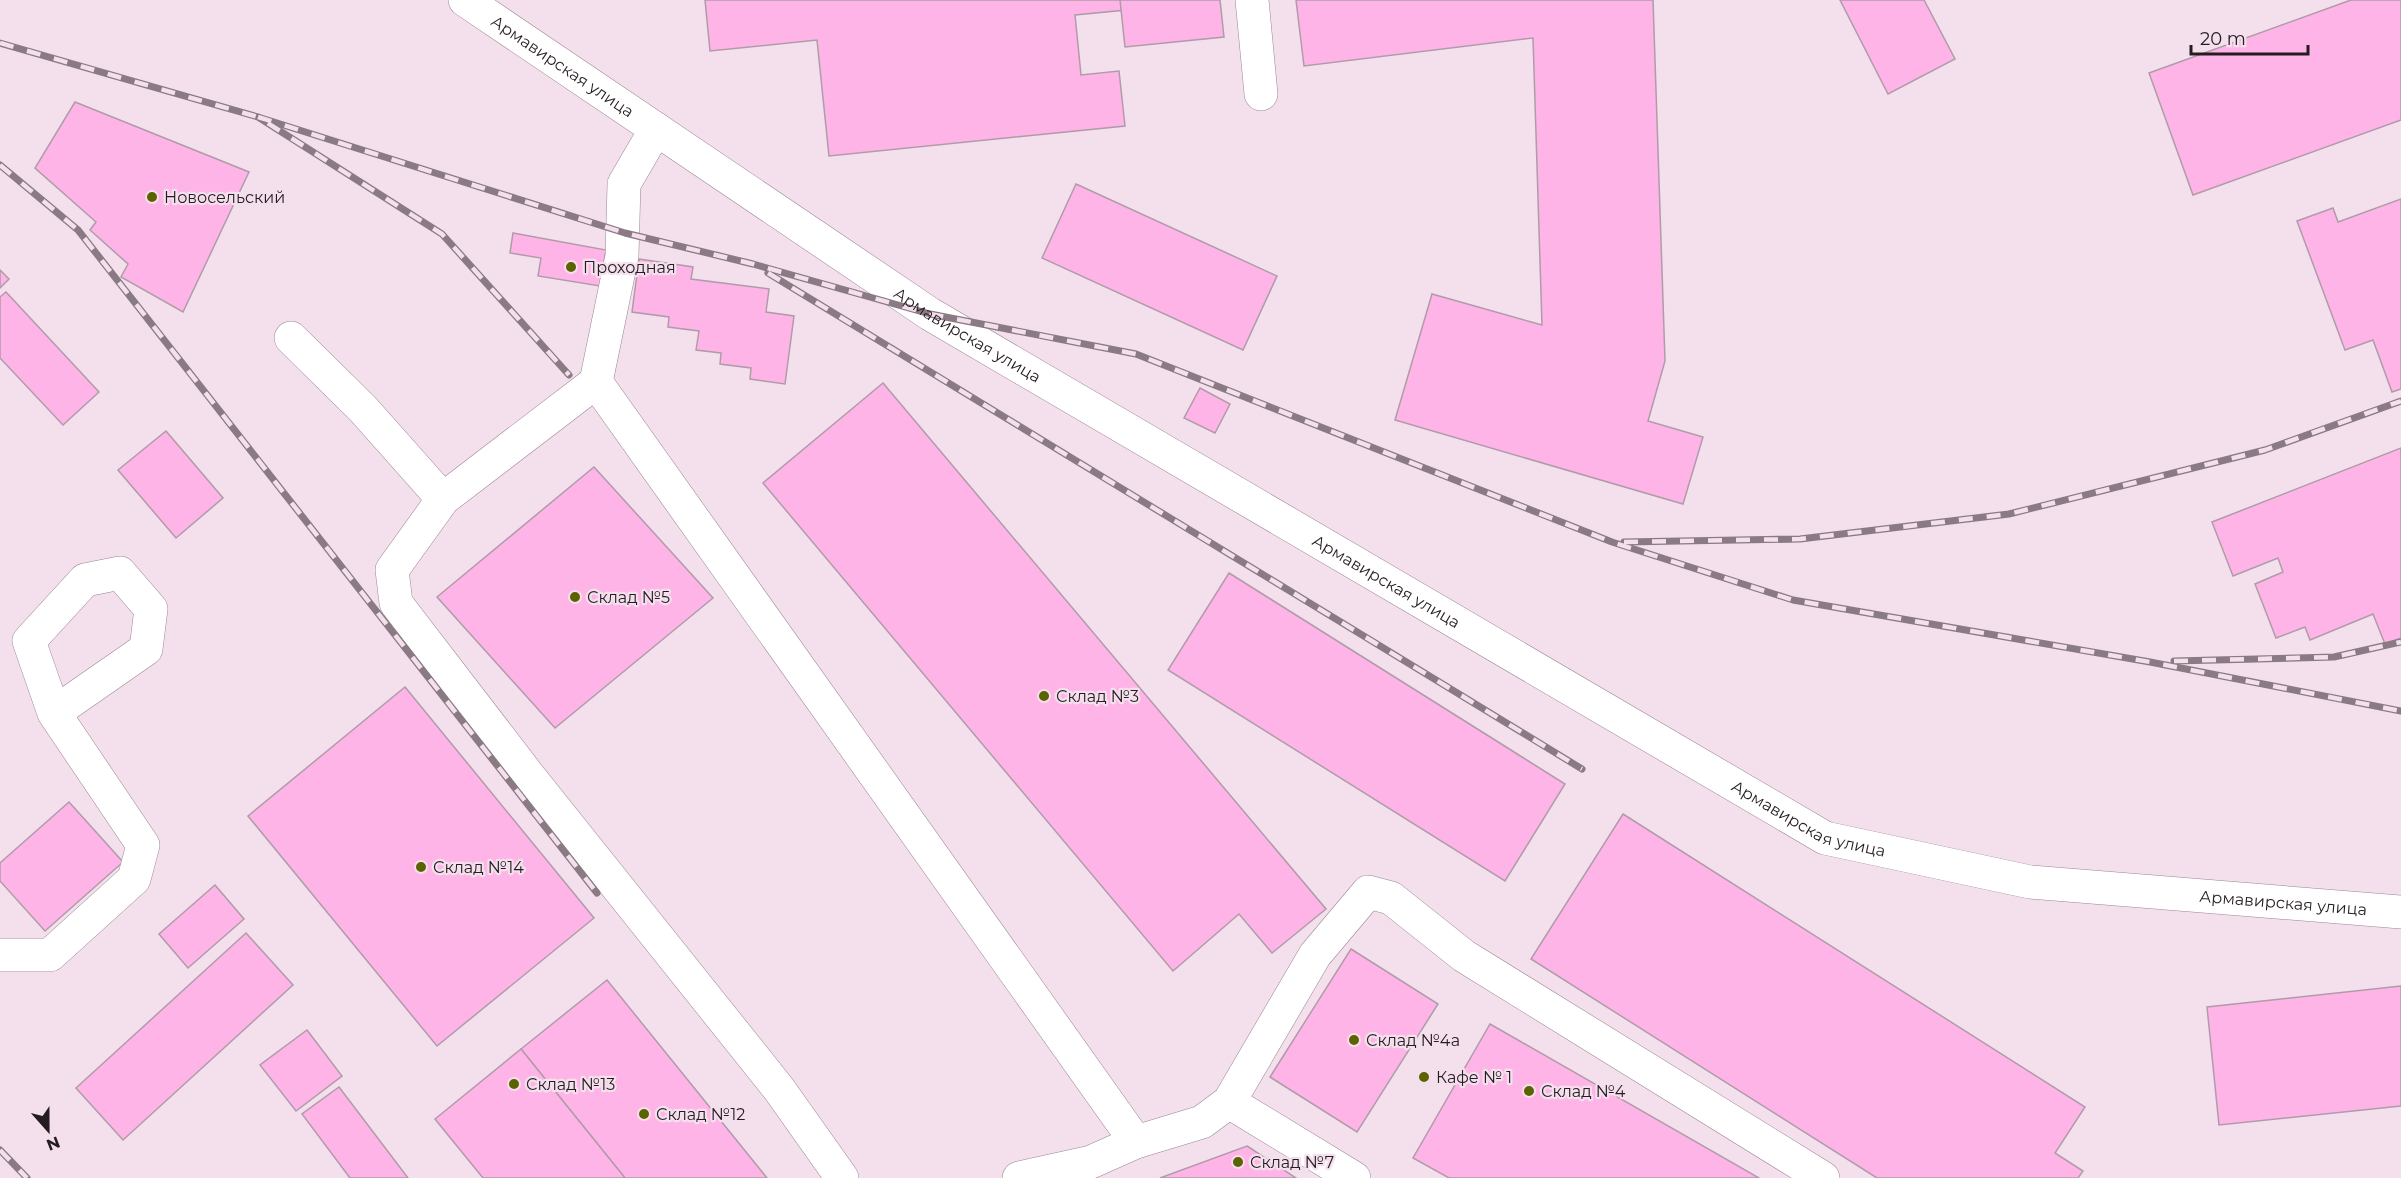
<svg xmlns="http://www.w3.org/2000/svg" width="2401" height="1178" font-family="Montserrat,sans-serif">
<style>
.building{fill:#ffb4e8;stroke:#af9ca8;stroke-width:1.5}
.lines{fill:none;stroke-linecap:round;stroke-linejoin:round}
.minor-casing{stroke:#9a8793;stroke-width:34}
.major-casing{stroke:#9a8793;stroke-width:34}
.minor{stroke:#fff;stroke-width:33}
.major{stroke:#fff;stroke-width:33}
.rail-casing{stroke:#897a83;stroke-width:7}
.rail{stroke:#f4dfec;stroke-width:4.5;stroke-dasharray:14;stroke-linecap:butt}
.poi-dot{fill:#5c6200;stroke:#f4dfec;stroke-width:2}
.labels{text-anchor:middle;stroke-width:4.5;stroke-linejoin:round;paint-order:stroke}
.street-label{font-size:16px;fill:#241c21;stroke:#f4dfec}
.poi-label{font-size:16px;fill:#241c21;stroke:#f4dfec;text-anchor:start}
</style>
<rect width="100%" height="100%" fill="#f4dfec"/>
<!-- building -->
<g class="building">
<path d="M705,0h441l1,8 -72,7 6,60 38,-4 6,55 -296,30 -12,-116 -107,11z"/>
<path d="M1120,0h100l4,37 -99,10z"/>
<path d="M1296,0h357l12,361 -17,60 55,16 -20,67 -288,-84 37,-126 110,31 -9,-287 -229,28z"/>
<path d="M1840,0h84l31,59 -67,35z"/>
<path d="M2351,0h50v120l-208,75 -44,-122z"/>
<path d="M75,102l174,70 -66,140 -62,-35 7,-13 -38,-34 6,-8 -61,-54z"/>
<path d="M1076,184l201,92 -34,74 -201,-92z"/>
<path d="M2401,199v190l-9,3 -19,-52 -28,10 -48,-129 36,-13 5,14z"/>
<path d="M513,233l93,17 -6,36 -62,-10 3,-18 -31,-5z"/>
<path d="M639,259l54,8 -2,12 78,10 -3,23 28,4 -9,68 -35,-5 1,-11 -31,-4 1,-11 -25,-3 3,-19 -31,-4 1,-10 -37,-5z"/>
<path d="M0,270l9,9 -9,9z"/>
<path d="M6,292l93,100 -36,33 -63,-67v-61z"/>
<path d="M883,383l443,526 -54,44 -33,-39 -66,57 -410,-488z"/>
<path d="M1200,388l30,16 -15,29 -31,-15z"/>
<path d="M166,431l57,67 -47,40 -58,-68z"/>
<path d="M2401,448v190l-16,6 -12,-30 -63,26 -5,-13 -29,11 -21,-54 28,-12 -5,-14 -45,18 -21,-54z"/>
<path d="M594,467l119,131 -158,130 -118,-131z"/>
<path d="M1229,573l336,211 -60,97 -337,-211z"/>
<path d="M405,687l189,231 -157,128 -189,-230z"/>
<path d="M69,802l54,60 -78,69 -45,-50v-18z"/>
<path d="M1623,814l462,293 -30,46 28,18 -5,7h-201l-346,-219z"/>
<path d="M215,885l29,34 -56,49 -29,-34z"/>
<path d="M246,933l47,52 -170,155 -47,-52z"/>
<path d="M1351,949l87,55 -81,128 -87,-55z"/>
<path d="M607,980l160,198h-142l-104,-129z"/>
<path d="M2401,986v120l-182,19 -12,-118z"/>
<path d="M1490,1024l269,154h-310l-36,-20z"/>
<path d="M307,1030l35,46 -46,35 -36,-46z"/>
<path d="M521,1049l104,129h-142l-48,-59z"/>
<path d="M339,1087l69,91h-58l-48,-64z"/>
<path d="M1247,1146l49,32h-136z"/>
</g>
<g class="lines">
<defs>
<g id="minor">
<path d="M1252,0l9,94"/>
<path d="M656,129l-32,55 -2,72 -26,126 540,760"/>
<path d="M291,338l72,71 80,90"/>
<path d="M596,382l-153,117 -51,71 4,33 132,172 251,314 63,89"/>
<path d="M0,955h50l84,-76 9,-34 -89,-132 -25,-72 56,-61 35,-7 31,36 -5,40 -92,64"/>
<path d="M1229,1102l125,76"/>
<path d="M1019,1178l72,-16 45,-20 66,-20 27,-20 86,-147 53,-63 23,6 73,58 359,222"/>
</g>
<g id="major">
<path id="s1" d="M465,0l465,314 895,524 205,44 371,30"/>
</g>
</defs>
<!-- minor casing -->
<use href="#minor" class="minor-casing"/>
<!-- major casing -->
<use href="#major" class="major-casing"/>
<!-- minor -->
<use href="#minor" class="minor"/>
<!-- major -->
<use href="#major" class="major"/>
<defs>
<g id="rail">
<path d="M0,43l258,74 184,117 127,141"/>
<path d="M258,117l367,116 128,31 177,50 206,40 476,188 181,58 357,62 251,49"/>
<path d="M0,165l78,65 519,663"/>
<path d="M768,273l814,496"/>
<path d="M1624,542l176,-3 209,-25 256,-64 136,-49"/>
<path d="M2174,661l160,-4 67,-15"/>
<path d="M0,1150l27,28"/>
</g>
</defs>
<!-- rail casing -->
<use href="#rail" class="rail-casing"/>
<!-- rail -->
<use href="#rail" class="rail"/>
</g>
<!-- markers -->
<g class="poi-dot">
<circle cx="152" cy="197" r="6"/>
<circle cx="571" cy="267" r="6"/>
<circle cx="575" cy="597" r="6"/>
<circle cx="1044" cy="696" r="6"/>
<circle cx="421" cy="867" r="6"/>
<circle cx="1354" cy="1040" r="6"/>
<circle cx="1424" cy="1077" r="6"/>
<circle cx="514" cy="1084" r="6"/>
<circle cx="1529" cy="1091" r="6"/>
<circle cx="644" cy="1114" r="6"/>
<circle cx="1238" cy="1162" r="6"/>
</g>
<g class="labels">
<!-- street labels -->
<g class="street-label">
<text dy="6" stroke="none"><textPath href="#s1" startOffset="118">Армавирская улица</textPath></text>
<text dy="6" stroke="none"><textPath href="#s1" startOffset="604">Армавирская улица</textPath></text>
<text dy="6" stroke="none"><textPath href="#s1" startOffset="1090">Армавирская улица</textPath></text>
<text dy="6" stroke="none"><textPath href="#s1" startOffset="1576">Армавирская улица</textPath></text>
<text dy="6" stroke="none"><textPath href="#s1" startOffset="2062">Армавирская улица</textPath></text>
</g>
<!-- poi labels -->
<g class="poi-label">
<text x="164" y="203">Новосельский</text>
<text x="583" y="273">Проходная</text>
<text x="587" y="603">Склад №5</text>
<text x="1056" y="702">Склад №3</text>
<text x="433" y="873">Склад №14</text>
<text x="1366" y="1046">Склад №4а</text>
<text x="1436" y="1083">Кафе № 1</text>
<text x="526" y="1090">Склад №13</text>
<text x="1541" y="1097">Склад №4</text>
<text x="656" y="1120">Склад №12</text>
<text x="1250" y="1168">Склад №7</text>
</g>
</g>
<!-- north arrow -->
<g transform="translate(48 1130) rotate(159)" stroke="#f4dfec" stroke-width="4.5" paint-order="stroke">
<path d="M0-4.5L10 22L0 15L-10 22Z" fill="#241c21"/>
<text y="-9" font-size="16" font-weight="bold" text-anchor="middle" fill="#241c21">N</text>
</g>
<!-- scale -->
<path d="M2191 45v9h117v-9" fill="none" stroke="#241c21" stroke-width="3"/>
<text x="2200" y="45" font-size="18" fill="#241c21" stroke="#f4dfec" stroke-width="4.5" paint-order="stroke">20 m</text>
</svg>
